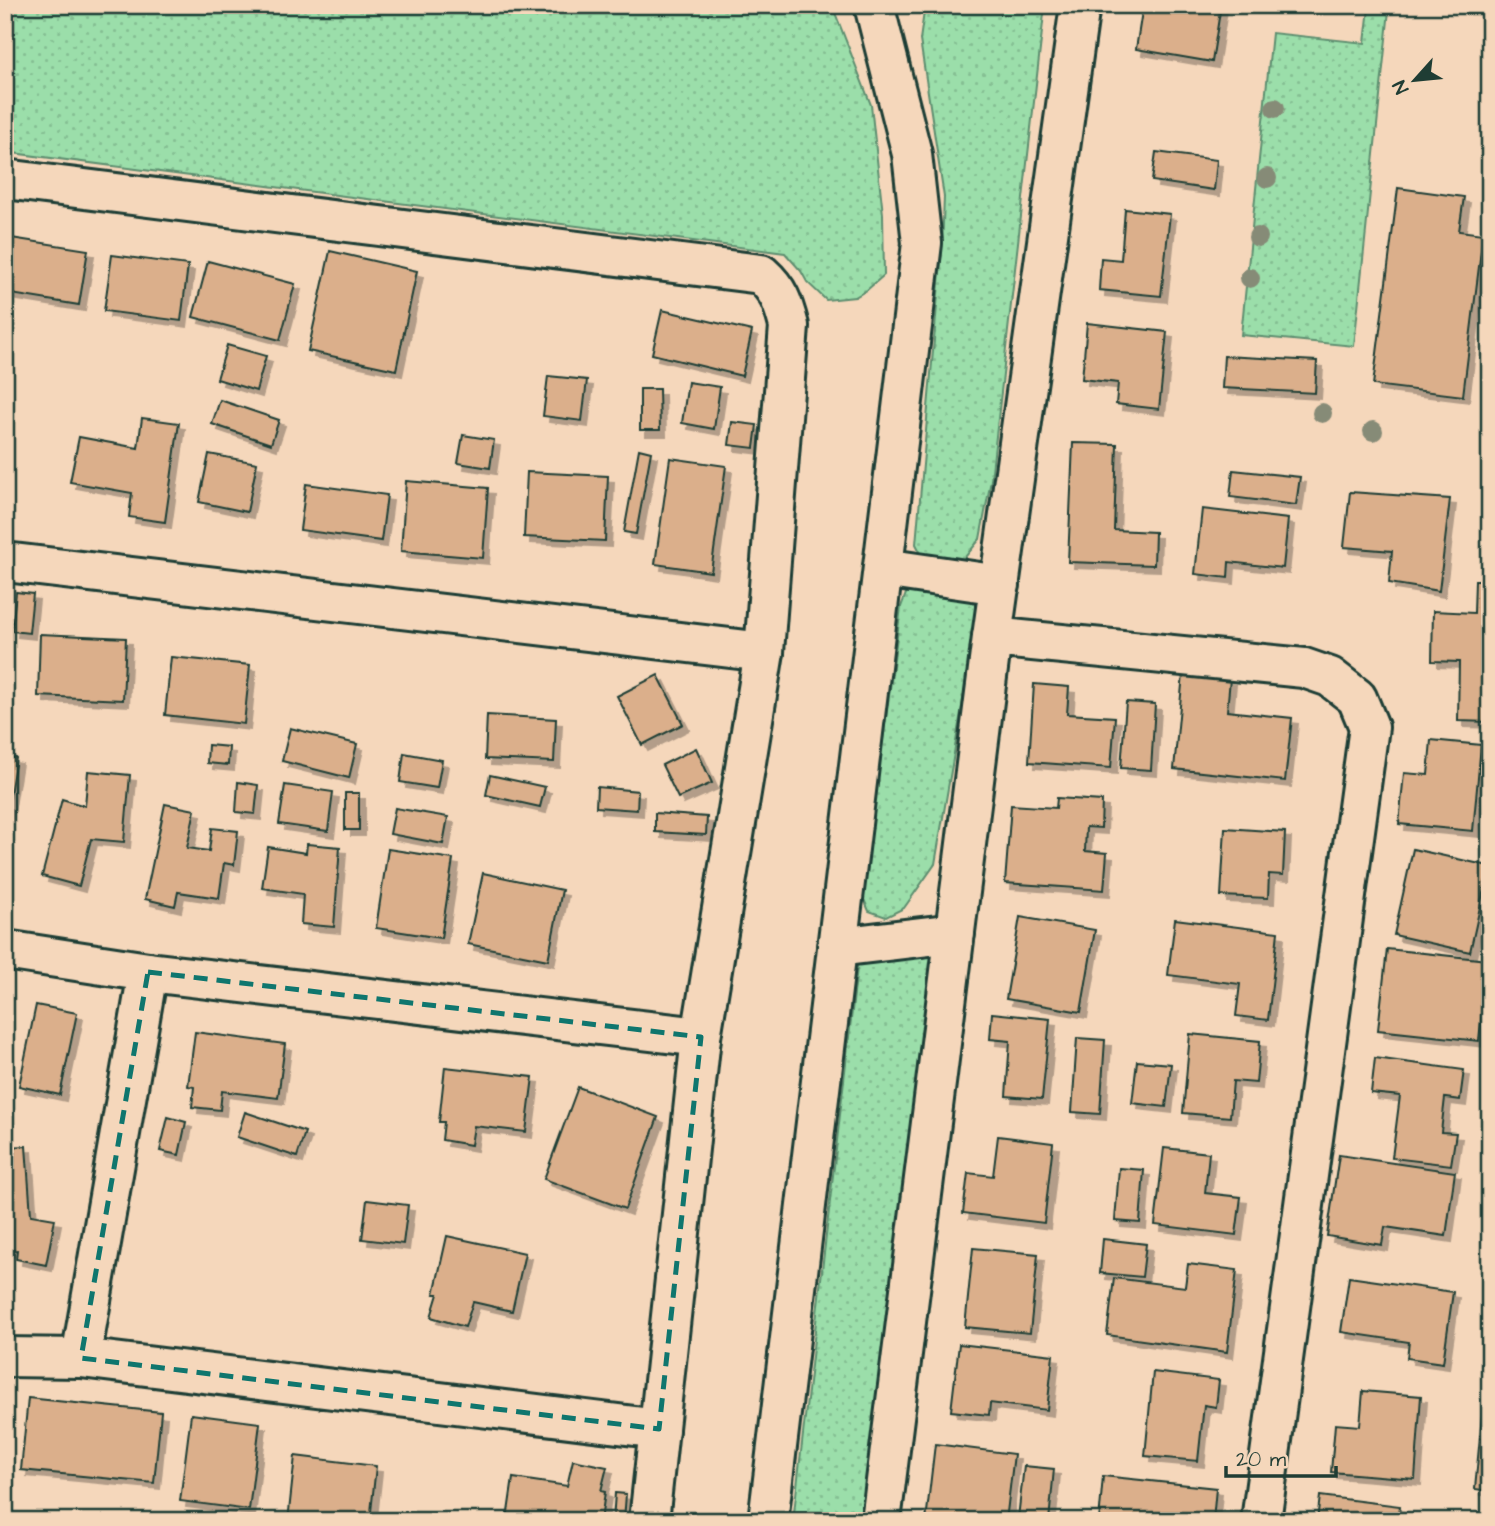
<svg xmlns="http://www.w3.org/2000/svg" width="1495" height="1526" font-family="'Architects Daughter',sans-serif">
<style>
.grass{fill:url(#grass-dots);stroke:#5d8e6f;stroke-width:2}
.building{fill:#dbaf8b;stroke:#1f3d34;stroke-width:2;filter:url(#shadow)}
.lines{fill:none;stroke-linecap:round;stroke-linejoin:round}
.minor-casing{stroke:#1f3d34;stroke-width:44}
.minor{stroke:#f5d7bb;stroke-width:38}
.tree{fill:#868b77}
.marked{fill:none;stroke:#0f766e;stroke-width:5;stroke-dasharray:14 9;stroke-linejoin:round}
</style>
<defs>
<pattern id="grass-dots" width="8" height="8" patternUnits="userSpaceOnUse" patternTransform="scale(1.75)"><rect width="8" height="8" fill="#9bdeaa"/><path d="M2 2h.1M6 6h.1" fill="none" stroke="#85bf93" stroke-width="1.8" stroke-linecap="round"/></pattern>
<filter id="shadow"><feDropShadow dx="6" dy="6" stdDeviation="0" flood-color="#0004"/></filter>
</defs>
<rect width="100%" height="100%" fill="#f5d7bb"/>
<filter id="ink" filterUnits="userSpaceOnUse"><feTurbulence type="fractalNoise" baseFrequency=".0143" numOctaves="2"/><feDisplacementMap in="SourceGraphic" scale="14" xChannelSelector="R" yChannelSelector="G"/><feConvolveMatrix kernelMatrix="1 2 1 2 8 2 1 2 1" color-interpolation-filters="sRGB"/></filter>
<g filter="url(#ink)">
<!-- grass -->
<g class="grass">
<path d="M5,5h827l39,100 12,109 1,61 -17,15 -12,7 -29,3 -19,-18 -6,-11 -16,-18 -780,-101z"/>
<path d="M925,5h120l-54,475 -11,59 -19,23 -35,1 -10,-19 26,-295 2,-52 -24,-157z"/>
<path d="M1369,8l20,2 -35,336 -113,-11 31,-302 93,10z"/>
<path d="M926,580l36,12 13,11 2,16 -42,245 -31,44 -18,9 -17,-6 -7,-16 39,-288 6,-16z"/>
<path d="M934,946l-71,575h-70l65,-562z"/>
</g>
<!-- building -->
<g class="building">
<path d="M1143,5h78l-9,57 -76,-13z"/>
<path d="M1156,152l61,8 -3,30 -62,-9z"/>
<path d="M1398,188l66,9 -5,34 24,3 -20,162 -90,-11z"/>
<path d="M1125,209l45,5 -9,82 -62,-6 2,-32 20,2z"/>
<path d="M5,237l83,13 -9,55 -74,-12z"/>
<path d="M330,251l87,20 -21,99 -88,-19z"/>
<path d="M112,255l76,10 -7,56 -77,-10z"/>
<path d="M208,261l87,23 -15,56 -87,-23z"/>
<path d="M662,310l90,21 -10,45 -90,-22z"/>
<path d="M1087,323l80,9 -8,77 -43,-5 2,-21 -36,-4z"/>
<path d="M227,345l39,11 -10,35 -39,-12z"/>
<path d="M1224,356l93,5 -2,32 -93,-5z"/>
<path d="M548,376l39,4 -5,41 -39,-5z"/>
<path d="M688,382l32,5 -6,42 -32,-6z"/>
<path d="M640,389h19l1,41h-20z"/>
<path d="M220,400l59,20 -8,24 -59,-20z"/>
<path d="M142,418l37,5 -14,99 -36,-5 3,-24 -62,-11 9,-45 59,11z"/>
<path d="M732,422l25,3 -3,23 -25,-3z"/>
<path d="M463,435l31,5 -4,28 -32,-5z"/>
<path d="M1073,443l44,1 -3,86 41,2 -1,33 -86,-3z"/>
<path d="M639,449l12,3 -15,82 -12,-2z"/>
<path d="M209,454l48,9 -10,49 -48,-10z"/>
<path d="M670,458l56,8 -15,106 -56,-8z"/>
<path d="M1233,470l67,7 -4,28 -66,-8z"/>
<path d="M527,472l81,4 -3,65 -81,-4z"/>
<path d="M406,481l82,7 -5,70 -82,-7z"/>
<path d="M306,484l81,11 -6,46 -81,-11z"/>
<path d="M1350,492l100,7 -11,92 -50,-8 3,-32 -48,-4z"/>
<path d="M1202,509l86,10 -5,49 -54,-6 -1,16 -33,-4z"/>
<path d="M1475,580h15v142l-32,-1 1,-59 -27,-1 1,-50 41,2z"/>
<path d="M16,592l17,2 -4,39 -17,-2z"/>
<path d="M40,634l86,4 -3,62 -85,-4z"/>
<path d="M171,657l79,8 -6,59 -79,-9z"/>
<path d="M1183,674l47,5 -3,32 65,7 -7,63 -111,-12z"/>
<path d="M658,675l25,49 -41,21 -25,-49z"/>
<path d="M1034,684l35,3 -2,27 48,3 -4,51 -82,-6z"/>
<path d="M1126,702l29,2 -4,66 -30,-2z"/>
<path d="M487,715l69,4 -2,43 -69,-3z"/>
<path d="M290,728l67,16 -8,34 -67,-17z"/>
<path d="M1431,740l50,5 -8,86 -74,-7 5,-51 24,2z"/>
<path d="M208,745l21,2 -1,18 -21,-2z"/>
<path d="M696,748l16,35 -34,15 -16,-33z"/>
<path d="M404,753l38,7 -5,28 -37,-6z"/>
<path d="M5,756l11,2 -11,67z"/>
<path d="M88,771l42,4 -6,67 -33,-3 -12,47 -37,-10 20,-77 23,7z"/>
<path d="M490,775l55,12 -5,20 -54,-12z"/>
<path d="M238,782l20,3 -3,29 -19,-2z"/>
<path d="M285,785l48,7 -5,39 -49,-7z"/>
<path d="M597,787l41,4 -1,19 -41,-3z"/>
<rect x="345" y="793" width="14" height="37"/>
<path d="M1057,798l45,3 -1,27 -15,-1 -1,24 22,2 -3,37 -99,-7 6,-78 45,3z"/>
<path d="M165,804l30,6 -8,38 22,3 3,-23 26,3 -4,34 -10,-2 -5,35 -41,-6 -3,14 -30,-7z"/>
<path d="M395,808l53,9 -5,27 -53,-10z"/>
<path d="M655,813l52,4 -1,18 -51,-3z"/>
<path d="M1225,828l60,4 -2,43 -14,-1 -1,24 -47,-2z"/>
<path d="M307,844l33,3 -6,80 -33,-3 2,-30 -41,-6 6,-41 38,6z"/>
<path d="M388,849l65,10 -12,79 -65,-10z"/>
<path d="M1413,849l76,17 -19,86 -76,-17z"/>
<path d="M483,873l79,17 -14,70 -80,-16z"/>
<path d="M1020,917l75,13 -14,82 -75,-13z"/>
<path d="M1175,919l103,13 -10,88 -32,-4 4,-32 -72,-9z"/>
<path d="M1387,949l100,11 -8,81 -101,-11z"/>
<path d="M36,1005l41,8 -17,82 -41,-9z"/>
<path d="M992,1013l58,6 -8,80 -36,-3 4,-55 -20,-2z"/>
<path d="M195,1032l90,12 -7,54 -56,-7 -2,19 -28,-3 2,-20 -6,-1z"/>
<path d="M1190,1034l70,7 -4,42 -23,-2 -3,36 -47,-4z"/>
<path d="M1077,1038l28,2 -5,74 -28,-2z"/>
<path d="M1375,1058l89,12 -4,30 -15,-2 -4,34 15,1 -5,32 -59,-7 8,-62 -29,-3z"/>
<path d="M1137,1061l34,3 -5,43 -34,-4z"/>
<path d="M445,1067l88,10 -7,55 -52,-6 -3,19 -29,-5 2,-18h-5z"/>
<path d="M578,1087l80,30 -33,92 -81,-30z"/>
<path d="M245,1112l60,20 -8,25 -60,-20z"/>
<path d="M168,1117l18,5 -7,33 -19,-4z"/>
<path d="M998,1136l55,7 -9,80 -81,-10 5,-40 25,3z"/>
<path d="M26,1146l5,69 24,4 -9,46 -30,-6 1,-9 -12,1v-104z"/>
<path d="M1164,1148l45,5 -4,40 36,4 -5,38 -81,-10z"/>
<path d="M1339,1155l116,17 -9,64 -61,-9 -3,18 -55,-9z"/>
<path d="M1119,1168l25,2 -4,53 -25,-2z"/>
<path d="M367,1200l41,5 -5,39 -41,-5z"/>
<path d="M447,1236l78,17 -13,58 -39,-9 -8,25 -34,-10 7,-23h-4z"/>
<path d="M1103,1239l43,5 -4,33 -42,-4z"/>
<path d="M973,1248l65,6 -8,79 -65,-6z"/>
<path d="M1188,1264l49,6 -10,82 -120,-17 7,-57 71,9z"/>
<path d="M1349,1277l104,15 -10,71 -36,-5 2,-16 -68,-10z"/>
<path d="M959,1344l94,11 -6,55 -57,-7 -1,12 -38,-4z"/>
<path d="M1153,1372l66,8 -3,27 -12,-2 -6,56 -53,-5z"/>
<path d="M1363,1391l58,5 -6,83 -84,-7 4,-48 25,2z"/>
<path d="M28,1398l133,14 -7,71 -133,-13z"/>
<path d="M1483,1405l7,1v85l-15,-2z"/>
<path d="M191,1414l69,9 -11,87 -69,-9z"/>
<path d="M935,1444l79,10 -8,67h-80z"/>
<path d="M295,1456l81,10 -6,55h-82z"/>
<path d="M573,1460l34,7 -6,24 4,1 -4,29h-84l-10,-2 6,-41 54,8z"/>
<path d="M1024,1466l30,3 -5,52 -31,-3z"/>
<path d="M1103,1476l113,12 -3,33h-114z"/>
<path d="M615,1493l11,1 -2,27h-11z"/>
<path d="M1320,1496l80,10 -2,15h-81z"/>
</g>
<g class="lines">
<defs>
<g id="minor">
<path d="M5,179l756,95c18,16 22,29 28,52l-25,326 -63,385 -52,484"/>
<path d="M5,562l759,90"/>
<path d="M883,568l117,17"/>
<path d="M992,637l88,-632"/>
<path d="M837,947l118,-14"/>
<path d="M5,950l143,22 553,65"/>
<path d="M5,1357l76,1 578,71"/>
<path d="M81,1358l67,-386"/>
<path d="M768,1521l154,-1278 -10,-89 -38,-149"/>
<path d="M881,1521l111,-884 312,31 26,9 27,21 12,29 -108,794"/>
</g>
</defs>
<!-- minor casing -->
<use href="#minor" class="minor-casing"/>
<!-- minor -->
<use href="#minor" class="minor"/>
</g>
<!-- trees -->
<g class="tree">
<circle cx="1275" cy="108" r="10"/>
<circle cx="1267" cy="178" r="10"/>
<circle cx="1258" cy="237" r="10"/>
<circle cx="1250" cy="278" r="10"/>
<circle cx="1322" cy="413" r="10"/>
<circle cx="1373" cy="431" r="10"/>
</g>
</g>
<!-- marked area -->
<path class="marked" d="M148,972l553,65 -42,392 -578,-71z"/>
<!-- margin -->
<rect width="1495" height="1526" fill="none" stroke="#f5d7bb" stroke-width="28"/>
<rect x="14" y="14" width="1467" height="1498" fill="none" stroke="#1f3d34" stroke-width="2.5" filter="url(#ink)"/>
<!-- north arrow -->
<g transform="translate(1415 80) rotate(243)" stroke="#f5d7bb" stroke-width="5" paint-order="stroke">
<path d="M0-5L12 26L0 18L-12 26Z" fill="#1f3d34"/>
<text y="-10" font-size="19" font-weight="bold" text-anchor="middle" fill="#1f3d34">N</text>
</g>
<!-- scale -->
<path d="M1226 1466v10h110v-10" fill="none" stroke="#1f3d34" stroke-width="3.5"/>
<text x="1236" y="1466" font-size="21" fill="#1f3d34" stroke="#f5d7bb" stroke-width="5" paint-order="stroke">20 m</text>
</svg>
